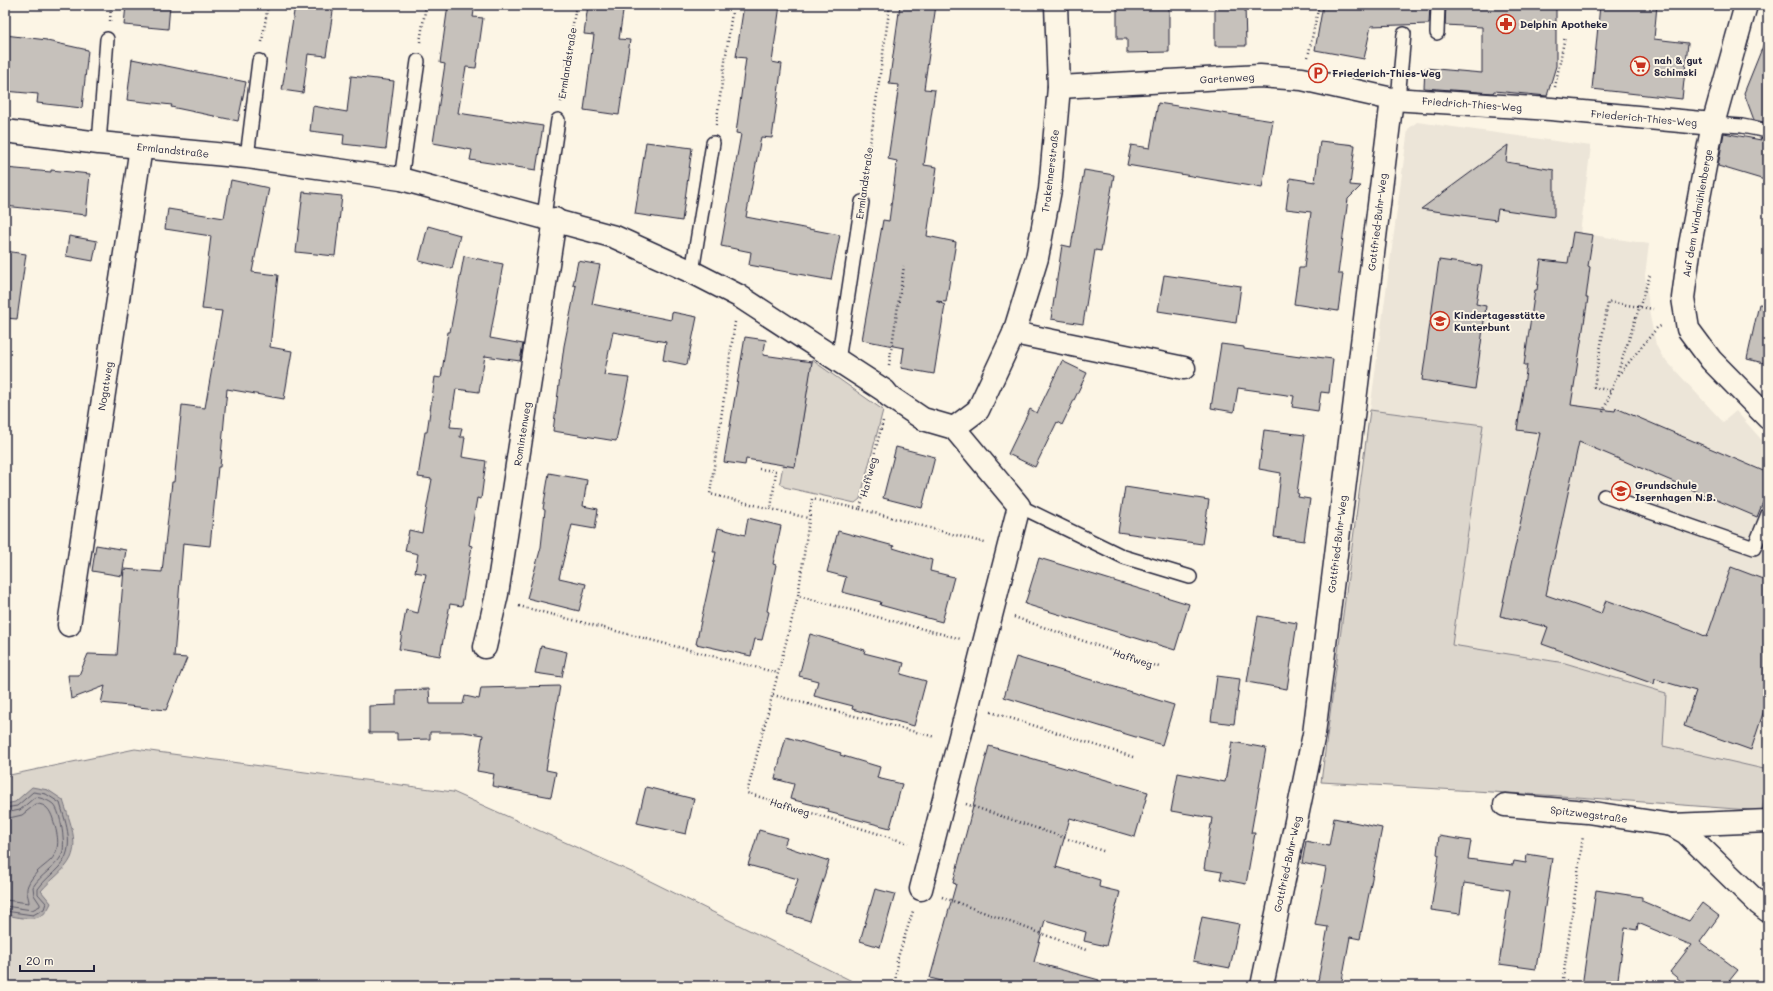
<svg xmlns="http://www.w3.org/2000/svg" width="1773" height="991" font-family="Mali,sans-serif">
<style>
.built{fill:#ece5d8}
.green{fill:#dcd6cc;stroke:#7f7c84}
.water{fill:#b2adab;stroke:#78757e}
.lines{fill:none;stroke-linecap:round;stroke-linejoin:round}
.shore{stroke:#5c5a68;stroke-width:1}
.building{fill:#c6c1bb;stroke:#22223b}
.lane-casing{stroke:#22223b;stroke-width:16}
.street-casing{stroke:#22223b;stroke-width:25}
.path{stroke:#22223b;stroke-width:2.5;stroke-dasharray:1 3;stroke-linecap:butt}
.lane{stroke:#fcf5e5;stroke-width:13}
.street{stroke:#fcf5e5;stroke-width:22}
.labels{text-anchor:middle;stroke-width:4;stroke-linejoin:round;paint-order:stroke}
.poi-label{font-size:10px;font-weight:bold;fill:#22223b;stroke:#fcf5e5;text-anchor:start}
.street-label{font-size:10px;fill:#22223b;stroke:#fcf5e5}
</style>
<rect width="100%" height="100%" fill="#fcf5e5"/>
<filter id="ink" filterUnits="userSpaceOnUse"><feTurbulence type="fractalNoise" baseFrequency=".025" numOctaves="2"/><feDisplacementMap in="SourceGraphic" scale="8" xChannelSelector="R" yChannelSelector="G"/><feConvolveMatrix kernelMatrix="1 2 1 2 8 2 1 2 1" color-interpolation-filters="sRGB"/></filter>
<g filter="url(#ink)">
<!-- built -->
<path class="built" d="M1417,122l174,24 -11,87 69,11 -4,31 5,41 6,29 6,11 61,66 13,-11 32,36v323l-105,-24 3,-53 -101,-30 -113,-18 31,-220 -113,-15 38,-281z"/>
<!-- green -->
<g class="green">
<path d="M812,360l71,50 -23,89 -5,4 -71,-16 -4,-5 3,-17 12,2z"/>
<path d="M1370,410l113,15 -31,220 113,18 101,30 -3,53 105,24v11l-6,30 -185,-14 -256,-15z"/>
<path d="M135,749l318,43 183,82 226,112h-857v-210z"/>
</g>
<!-- water -->
<path class="water" d="M32,787l16,3 15,10c5,17 16,40 8,58 -6,13 -21,22 -30,33l10,12c-9,22 -26,15 -46,12v-111l10,-2z"/>
<g class="lines">
<!-- shore -->
<g class="shore">
<path d="M5,808l12,-2 16,-14 13,2 14,9c6,21 16,45 -1,64 -7,8 -15,13 -21,22v5l8,9 -2,6 -11,6 -28,-4"/>
<path d="M5,813l15,-3 15,-13c6,1 14,3 19,8 7,7 12,41 8,50 -7,13 -22,20 -29,32l1,8 6,9v2l-8,4 -27,-4"/>
<path d="M5,819l17,-4 14,-11c10,0 14,6 17,15 4,14 9,28 -2,41 -4,4 -10,8 -14,12 -3,4 -7,8 -9,13 -3,7 1,12 1,18l-24,-3"/>
</g>
</g>
<!-- building -->
<g class="building">
<path d="M126,5h44l-2,24 -44,-4z"/>
<path d="M295,5h39l-8,51 -18,-2 -5,39 -21,-3z"/>
<path d="M448,5h27l-2,12 10,1 -7,50 -10,-1 -8,46 85,13 -7,44 -66,-10 2,-10 -39,-7 12,-79 -5,-1z"/>
<path d="M588,5h36l-5,34 11,1 -11,75 -35,-5 10,-75 -10,-1z"/>
<path d="M744,5h36l-8,57 10,2 -10,74 -11,-1 -15,80 94,18 -9,45 -82,-15 2,-13 -30,-6 20,-112 -5,-1 10,-75 -10,-1z"/>
<path d="M900,5h36l-12,84 11,1 -11,75 13,2 -10,69 29,6 -10,60 -10,-1 9,4 -11,69 -33,-6 3,-20 -42,-8 21,-120 6,1 8,-60 -9,-2 11,-74 -10,-1z"/>
<path d="M1117,5h52v47l-42,1v-14h-10z"/>
<path d="M1215,5h30l1,41h-31z"/>
<path d="M1323,5h107l-1,19 -58,2 -7,33 -49,-9z"/>
<path d="M1446,5l110,2v59l-9,30 -53,-5 -1,2 -69,-5 1,-20 57,5v-46l-37,-2z"/>
<path d="M1600,5h57l-3,34 34,4 -6,56 -90,-10z"/>
<path d="M5,35l42,5v1l41,9 -6,58 -45,-5 1,-9 -33,-3z"/>
<path d="M1767,36h1v87l-14,-3 -10,-27z"/>
<path d="M132,59l114,23 -8,39 -67,-14 1,-2 -45,-5z"/>
<path d="M351,76l43,5 -8,68 -43,-5 1,-9 -34,-4 3,-25 34,6z"/>
<path d="M1158,103l115,18 -11,67 -135,-23 4,-20 19,3z"/>
<path d="M1724,133l37,7 -1,-2 8,1v42l-50,-15z"/>
<path d="M1320,141l35,4 -5,40 11,1 -13,13 -10,75h5l-5,37 -44,-7 5,-36h5l7,-56 -25,-3 4,-31 25,4z"/>
<path d="M646,142l46,6 -10,73 -47,-7z"/>
<path d="M1508,145l-2,17 48,8v47l-56,-8 -2,11 -75,-11z"/>
<path d="M5,168l46,4v-2l39,4 -4,41 -81,-9z"/>
<path d="M1084,170l30,5 -13,76 -6,-1 -12,74 -32,-5 11,-74 9,2z"/>
<path d="M231,180l38,8 -17,84 26,3 -8,72 22,4 -8,48 -57,-10 -7,78h-2l-8,79 -27,-3 -9,114 13,1 -21,52 -65,-7 4,-17 -34,13 -3,-24h11l9,-21 29,1 7,-86 38,3 10,-90h2l8,-77 23,3 17,-97 -20,-2 9,-73 -46,-7 3,-20 56,9z"/>
<path d="M303,192l39,4 -7,60 -39,-4z"/>
<path d="M428,226l32,9 -8,34 -33,-8z"/>
<path d="M1573,232l20,3 -5,31 2,1 -4,31h2l-17,107 44,6 1,-3 152,65v17l-11,27 -178,-75 -33,153 55,19 5,-14 92,33 9,4 24,-70 37,14v117l-17,52 -67,-24 12,-35 -41,-12 -1,5 -112,-40 6,-17 -48,-11 40,-183 -23,-3 10,-65h-3l11,-75h2l4,-30 27,3z"/>
<path d="M69,236l28,5 -4,20 -27,-5z"/>
<path d="M5,251l21,3 -9,65 -12,-1z"/>
<path d="M464,256l39,8 -13,74 33,6 -3,17 -35,-5 -6,36 -23,-3 -6,38 12,1 -2,9h5l-3,20 24,4 -5,38 -4,-1 -8,47 3,1 -10,60 -12,-2 -10,52 -41,-7 7,-39 12,3 8,-39 -11,-2 3,-18 -13,-3 4,-21 13,3 10,-54 -14,-2 7,-45h2l8,-55 6,1 7,-46h2z"/>
<path d="M1439,260l43,6 -6,38 10,2 -11,83 -53,-9z"/>
<path d="M578,261l22,4 -8,39 79,16 1,-8 25,5 -10,48 -24,-5 3,-18 -53,-10 -9,43 25,3 -13,63 -63,-10 11,-85 12,-60 -3,-1z"/>
<path d="M1164,275l77,11 -5,37 -78,-12z"/>
<path d="M1759,304l9,1v59l-21,-5z"/>
<path d="M745,337l21,3 -3,15 49,7 -17,105 -49,-8 -1,6 -21,-3z"/>
<path d="M1221,344l23,3v2l56,8v-2l33,4 -4,34 -8,-1 -3,19 -26,-4 2,-11 -56,-8 -4,24 -23,-4z"/>
<path d="M1062,361l25,12 -25,52 -5,-3 -22,45 -27,-13 22,-45 7,4z"/>
<path d="M1264,430l41,5 -8,58 2,1 -1,3 12,2 -6,42 -30,-4 7,-64 -22,-4z"/>
<path d="M896,447l39,10 -13,51 -39,-10z"/>
<path d="M549,473l38,7 -4,26 15,3 -3,20 -23,-4 -13,53 27,6 -7,27 -52,-13 14,-51 4,-37 -2,-1z"/>
<path d="M1125,487l84,13 -7,44 -84,-12z"/>
<path d="M748,518l33,8 -8,38 3,1 -9,46 2,1 -7,28 -7,-1 -4,17 -55,-12 20,-92h-3l5,-24 27,7z"/>
<path d="M838,531l56,15 -1,2 39,12 -2,11 24,6 -12,45 -62,-17 1,-3 -39,-10 4,-15 -19,-5z"/>
<path d="M96,545l30,5 -4,26 -30,-5z"/>
<path d="M1039,558l150,46 -14,46 -150,-46z"/>
<path d="M1258,616l39,7 -10,66 -40,-7z"/>
<path d="M810,634l55,16 -1,3 40,10 -3,11 25,7 -12,45 -62,-17 1,-3 -39,-10 4,-15 -19,-5z"/>
<path d="M541,646l26,6 -5,25 -27,-4z"/>
<path d="M1016,657l158,48 -12,40 -158,-48z"/>
<path d="M1217,676l23,3 -6,45 -23,-3z"/>
<path d="M560,686l-14,84 10,2 -5,25 -59,-11 2,-12 -17,-3 6,-36 -20,-3h-33v7l-33,1v-7h-28v-27l27,-1v-15l33,-1 1,15h33l2,-8 14,3 2,-11z"/>
<path d="M786,737l55,16 -1,2 40,12 -3,11 25,6 -12,44 -62,-16 1,-3 -39,-10 4,-15 -19,-5z"/>
<path d="M1232,742l34,6 -15,85h4l-9,51 -26,-5 2,-7 -18,-3 8,-51 -41,-7 7,-38 47,9z"/>
<path d="M989,746l159,46 -13,45 -65,-19 -14,49 44,13 -1,7 21,5 -14,54 -22,-5 2,-9 -41,-12 -11,42 65,18 -1,6h-137l-31,-8 26,-94 -3,-1z"/>
<path d="M646,787l48,12 -8,35 -49,-11z"/>
<path d="M1334,818l48,10 -22,111 -10,-2 -9,49h-24l11,-59 -13,-2 11,-57 -24,-5 4,-22 23,5z"/>
<path d="M759,830l28,8 -3,8 45,15 -19,60 -23,-7 11,-35 -50,-14z"/>
<path d="M1439,836l32,5 -3,18 45,6 1,-4 12,2 1,-9 25,4 -16,111 -37,-5 11,-74 -46,-7 -4,31 -29,-4 8,-55 -2,-1z"/>
<path d="M875,889l20,5 -15,53 -20,-6z"/>
<path d="M1596,890l46,7v4l47,20 13,-18 17,13 -19,26 38,28 -13,16h-38l-17,-14 21,-27 -53,-22 -1,7 -12,-2 -8,58h-35z"/>
<path d="M1202,917l37,7 -9,44 -37,-7z"/>
</g>
<g class="lines">
<defs>
<g id="lane">
<path d="M1437,33l1,-28"/>
<path d="M1398,99l6,-65"/>
<path d="M1713,124l29,2 26,5"/>
<path d="M99,143l8,-104"/>
<path d="M247,157l12,-96"/>
<path d="M401,179l17,-118"/>
<path d="M544,216l14,-96"/>
<path d="M692,272l21,-129"/>
<path d="M838,361l24,-159"/>
<path d="M1604,496l150,52 14,-34"/>
<path d="M1019,506l105,51 66,20"/>
</g>
<g id="street">
<path d="M1746,5l-33,119 -23,121 -7,53 5,31 23,31 57,58"/>
<path d="M1059,87l201,-11 42,3 90,20 159,10 162,15"/>
<path d="M5,131l94,12 148,14 154,22 214,58 77,35 47,24 146,95 4,5 34,23 31,9"/>
<path d="M1014,333l170,35"/>
<path d="M954,428l24,-18 36,-77 23,-75 13,-68 9,-103 -3,-82"/>
<path d="M69,625l72,-478"/>
<path d="M485,647l12,-53 58,-375"/>
<path d="M1505,805l82,7 85,13 14,8 73,71 9,7"/>
<path d="M1672,825l96,-4"/>
<path d="M921,889l98,-383 -65,-78"/>
<path d="M1262,986l52,-252 78,-635"/>
</g>
</defs>
<!-- lane casing -->
<use href="#lane" class="lane-casing"/>
<!-- street casing -->
<use href="#street" class="street-casing"/>
<!-- path -->
<g class="path">
<path d="M110,21l1,-16"/>
<path d="M262,42l6,-37"/>
<path d="M420,42l6,-37"/>
<path d="M1308,57l11,-52"/>
<path d="M1555,87l10,-51"/>
<path d="M561,102l15,-97"/>
<path d="M716,125l17,-120"/>
<path d="M864,185l26,-180"/>
<path d="M735,322l-25,172 98,24"/>
<path d="M889,365l15,-99"/>
<path d="M1617,375l33,-100"/>
<path d="M1610,391l-16,-4 14,-85 45,7"/>
<path d="M1603,412l13,-34 41,-50 6,-3"/>
<path d="M883,421l-23,88 -48,-10 -14,97 163,43"/>
<path d="M759,469l17,2 -5,38"/>
<path d="M860,509l125,34"/>
<path d="M798,596l-51,197 161,50"/>
<path d="M519,606l259,67"/>
<path d="M1014,617l145,50"/>
<path d="M773,695l162,42"/>
<path d="M991,712l142,45"/>
<path d="M966,804l140,48"/>
<path d="M942,897l144,53"/>
<path d="M895,986l2,-26 16,-49"/>
<path d="M1562,986l21,-150"/>
</g>
<!-- lane -->
<use href="#lane" class="lane"/>
<!-- street -->
<use href="#street" class="street"/>
</g>
</g>
<!-- icons -->
<defs>
<symbol id="pharmacy-ring" viewBox="-11 -11 22 22"><circle r="9.5" fill="#fcf5e5" stroke="#c8321e" stroke-width="1.5"/><path d="M-2-6h4v4h4v4h-4v4h-4v-4h-4v-4h4Z" fill="#c8321e"/></symbol>
<symbol id="supermarket-ring" viewBox="-11 -11 22 22"><circle r="9.5" fill="#fcf5e5" stroke="#c8321e" stroke-width="1.5"/><path d="M-6-5.5h2.5l.6 2H6L4.5 2H-2.5L-4.4-4H-6ZM-1.5 3.2a1.3 1.3 0 1 0 .1 0ZM3 3.2a1.3 1.3 0 1 0 .1 0Z" fill="#c8321e"/></symbol>
<symbol id="parking-ring" viewBox="-11 -11 22 22"><circle r="9.5" fill="#fcf5e5" stroke="#c8321e" stroke-width="1.5"/><path d="M-3.5-5.5H1a3.5 3.5 0 0 1 0 7H-1V5.5H-3.5ZM-1-3.4V-.6H.8a1.4 1.4 0 0 0 0-2.8Z" fill="#c8321e"/></symbol>
<symbol id="school-ring" viewBox="-11 -11 22 22"><circle r="9.5" fill="#fcf5e5" stroke="#c8321e" stroke-width="1.5"/><path d="M0-5L7-2L0 1L-7-2ZM-4 1L0 2.5L4 1V4Q0 6-4 4Z" fill="#c8321e"/></symbol>
</defs>
<g fill-rule="evenodd">
<use href="#pharmacy-ring" x="1495" y="13" width="22" height="22"/>
<use href="#supermarket-ring" x="1629" y="55" width="22" height="22"/>
<use href="#parking-ring" x="1307" y="62" width="22" height="22"/>
<use href="#school-ring" x="1429" y="310" width="22" height="22"/>
<use href="#school-ring" x="1610" y="480" width="22" height="22"/>
</g>
<g class="labels">
<!-- poi labels -->
<g class="poi-label">
<text x="1520" y="28">Delphin Apotheke</text>
<text x="1654" y="64">nah &amp; gut<tspan x="1654" dy="12">Schimski</tspan></text>
<text x="1332" y="77">Friederich-Thies-Weg</text>
<text x="1454" y="319">Kindertagesstätte<tspan x="1454" dy="12">Kunterbunt</tspan></text>
<text x="1635" y="489">Grundschule<tspan x="1635" dy="12">Isernhagen N.B.</tspan></text>
</g>
<!-- street labels -->
<g class="street-label">
<text transform="translate(567 63) rotate(-81)" y="4">Ermlandstraße</text>
<text transform="translate(1227 78) rotate(-3)" y="4">Gartenweg</text>
<text transform="translate(1472 104) rotate(4)" y="4">Friedrich-Thies-Weg</text>
<text transform="translate(1644 118) rotate(5)" y="4">Friederich-Thies-Weg</text>
<text transform="translate(173 150) rotate(6)" y="4">Ermlandstraße</text>
<text transform="translate(1050 171) rotate(-83)" y="4">Trakehnerstraße</text>
<text transform="translate(864 183) rotate(-82)" y="4">Ermlandstraße</text>
<text transform="translate(1697 213) rotate(-80)" y="4">Auf dem Windmühlenberge</text>
<text transform="translate(1377 222) rotate(-83)" y="4">Gottfried-Buhr-Weg</text>
<text transform="translate(105 386) rotate(-81)" y="4">Nogatweg</text>
<text transform="translate(522 434) rotate(-81)" y="4">Romintenweg</text>
<text transform="translate(868 477) rotate(-75)" y="4">Haffweg</text>
<text transform="translate(1337 544) rotate(-83)" y="4">Gottfried-Buhr-Weg</text>
<text transform="translate(1133 658) rotate(19)" y="4">Haffweg</text>
<text transform="translate(790 807) rotate(17)" y="4">Haffweg</text>
<text transform="translate(1589 814) rotate(7)" y="4">Spitzwegstraße</text>
<text transform="translate(1287 864) rotate(-78)" y="4">Gottfried-Buhr-Weg</text>
</g>
</g>
<!-- margin -->
<rect width="1773" height="991" fill="none" stroke="#fcf5e5" stroke-width="20"/>
<rect x="10" y="10" width="1753" height="971" fill="none" stroke="#22223b" stroke-width="1.5" filter="url(#ink)"/>
<!-- scale -->
<path d="M20 965v6h74v-6" fill="none" stroke="#22223b" stroke-width="2"/>
<text x="26" y="965" font-size="12" fill="#22223b" stroke="#fcf5e5" stroke-width="3" paint-order="stroke">20 m</text>
</svg>
